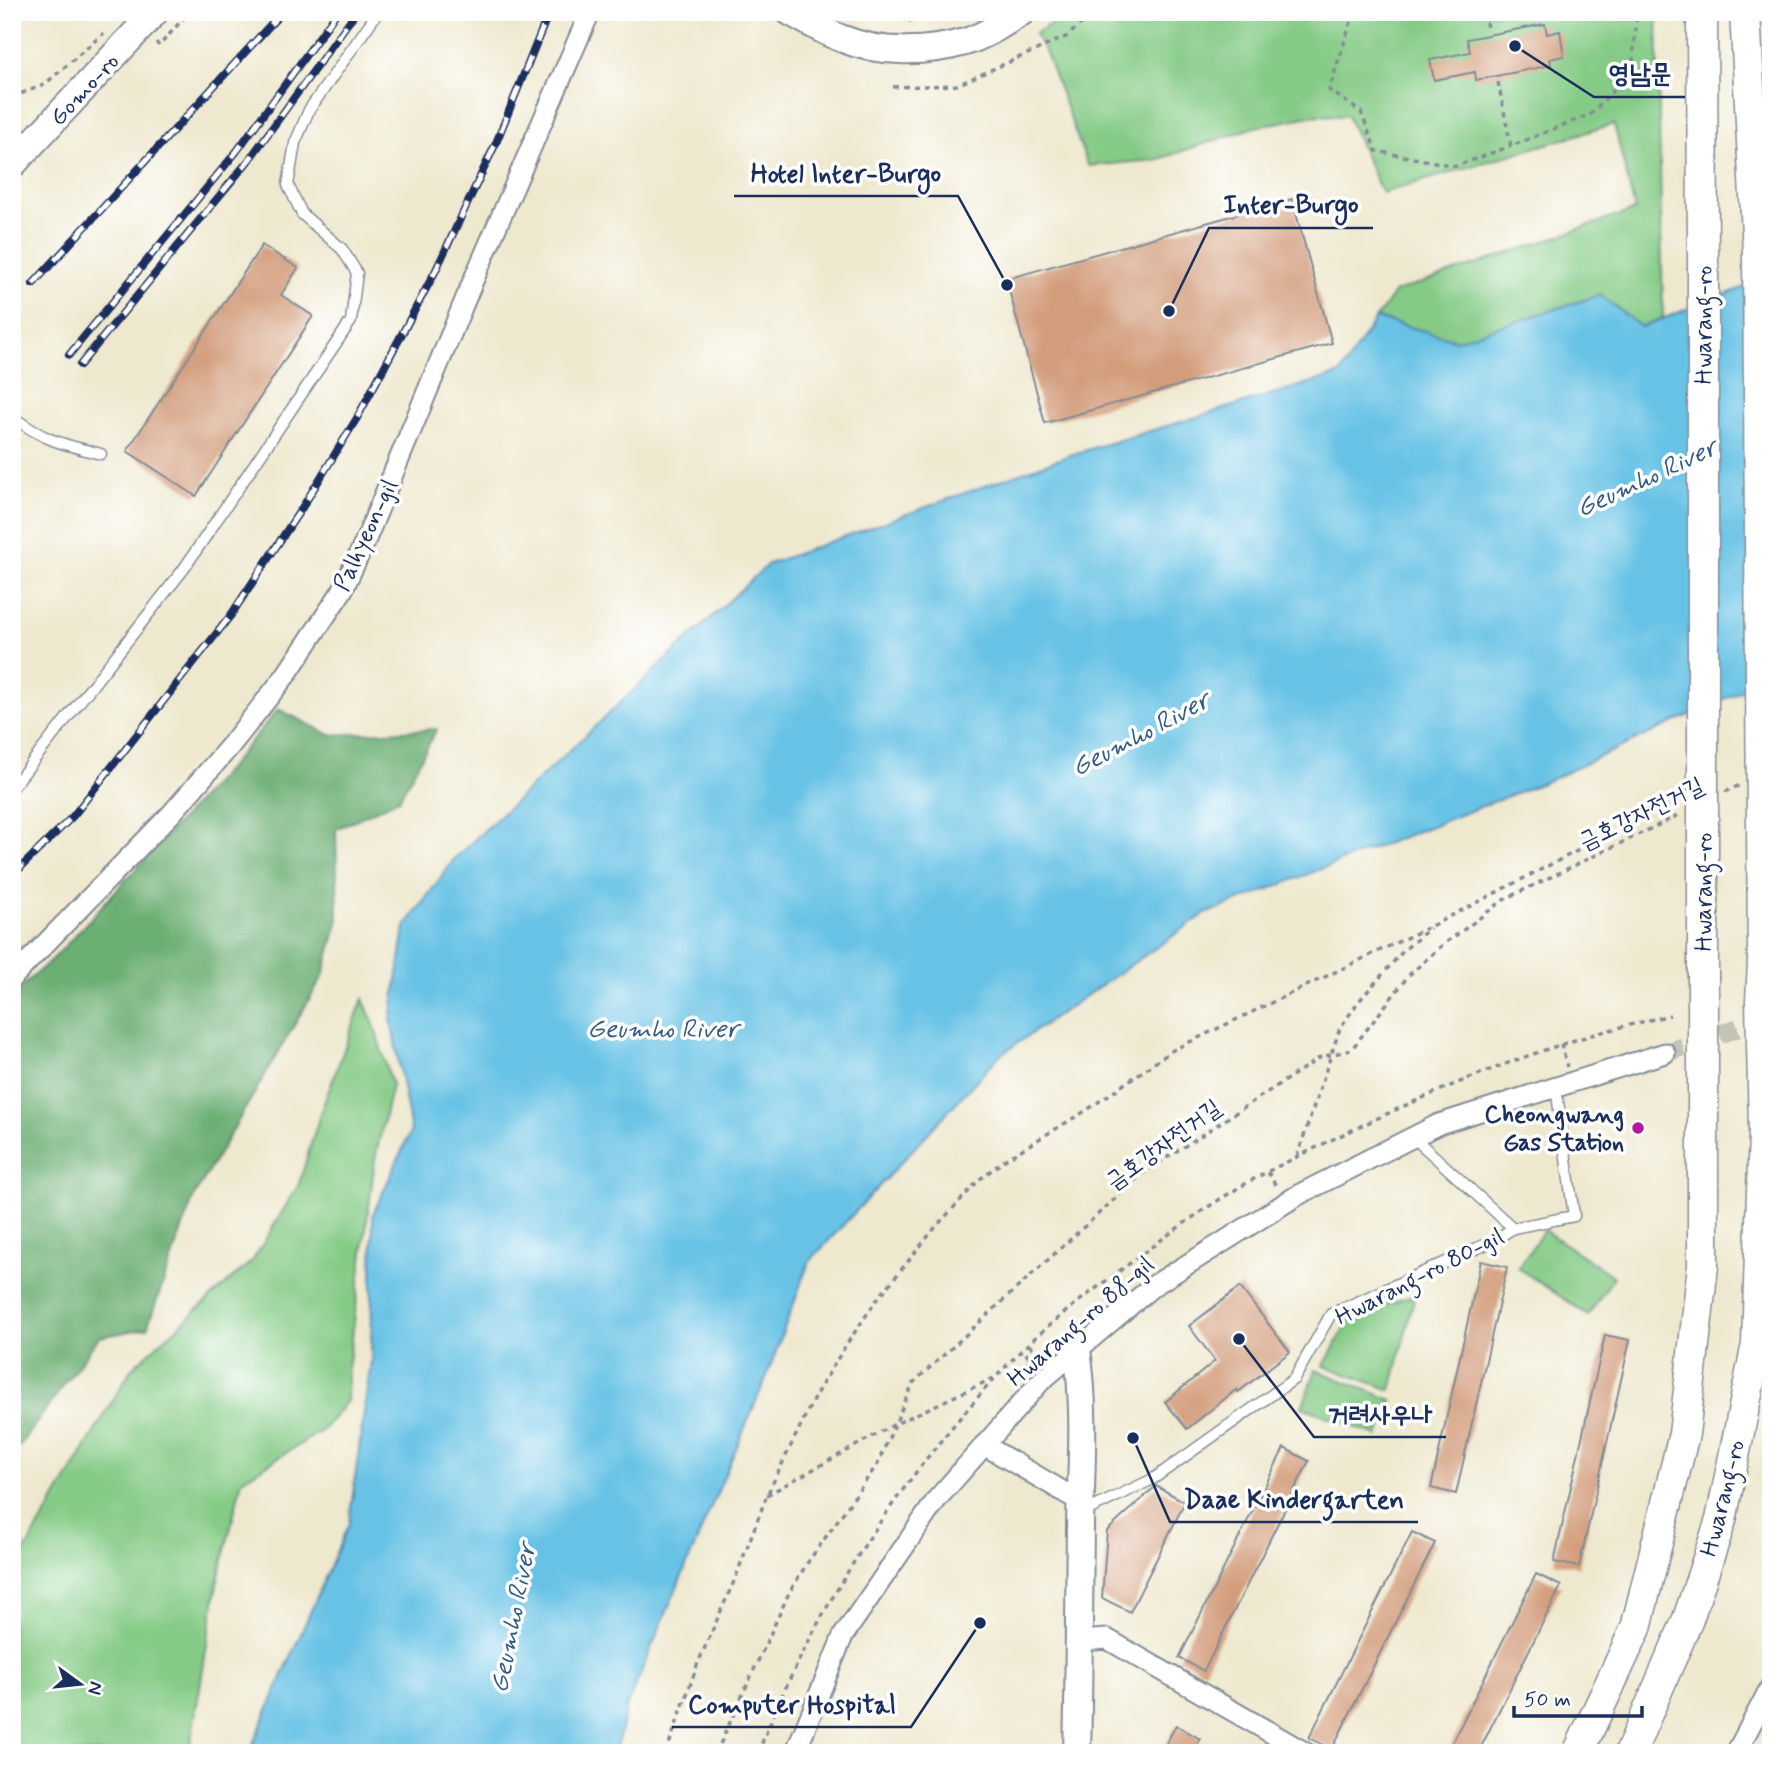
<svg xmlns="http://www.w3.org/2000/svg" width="1783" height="1765" font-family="Mynerve,'Poor Story',sans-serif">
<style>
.green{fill:#85cb86;stroke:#507d72;stroke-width:2}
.forest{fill:#6caf73;stroke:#446f68;stroke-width:2}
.water{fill:#67c2e5;stroke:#4178a2;stroke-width:2}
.building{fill:#d39d7b}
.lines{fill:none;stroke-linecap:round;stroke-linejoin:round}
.street-tunnel{stroke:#c4c3b8;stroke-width:19;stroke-dasharray:19 10;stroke-linecap:butt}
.lane-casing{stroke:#848c96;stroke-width:13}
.street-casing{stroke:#848c96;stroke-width:23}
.secondary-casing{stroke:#848c96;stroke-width:30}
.primary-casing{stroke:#848c96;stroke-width:33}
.path{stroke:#848c96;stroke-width:3.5;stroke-dasharray:5 5;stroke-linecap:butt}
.lane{stroke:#fff;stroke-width:10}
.street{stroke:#fff;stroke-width:19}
.secondary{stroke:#fff;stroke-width:26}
.primary{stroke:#fff;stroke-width:30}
.rail-casing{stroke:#1b2f5e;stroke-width:8}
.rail{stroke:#fff;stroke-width:5;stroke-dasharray:16;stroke-linecap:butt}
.primary-bridge-casing{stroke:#848c96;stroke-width:33;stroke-linecap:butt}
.primary-bridge{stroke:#fff;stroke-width:30}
.poi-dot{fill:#b5179e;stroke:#fff;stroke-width:2.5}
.labels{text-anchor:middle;stroke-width:7;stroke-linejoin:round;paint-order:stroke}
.street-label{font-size:24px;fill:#1b2f5e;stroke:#fff}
.poi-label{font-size:24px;font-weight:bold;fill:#1b2f5e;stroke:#fff;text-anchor:end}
.water-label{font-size:26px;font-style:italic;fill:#325b86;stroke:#fff}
.leader{fill:none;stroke:#1b2f5e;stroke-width:2.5}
.callout-dot{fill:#1b2f5e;stroke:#fff;stroke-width:2.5}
.callout-label{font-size:26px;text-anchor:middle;font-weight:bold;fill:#1b2f5e;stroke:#fff;stroke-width:7;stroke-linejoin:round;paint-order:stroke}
</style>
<rect width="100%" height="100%" fill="#fff"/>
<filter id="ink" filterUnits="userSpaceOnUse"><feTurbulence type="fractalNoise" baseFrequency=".0143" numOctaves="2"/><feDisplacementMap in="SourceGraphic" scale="14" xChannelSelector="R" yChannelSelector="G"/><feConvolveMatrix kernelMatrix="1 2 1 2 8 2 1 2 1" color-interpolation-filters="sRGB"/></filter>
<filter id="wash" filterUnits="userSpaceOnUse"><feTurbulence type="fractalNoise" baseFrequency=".00686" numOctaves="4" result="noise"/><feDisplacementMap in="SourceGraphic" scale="28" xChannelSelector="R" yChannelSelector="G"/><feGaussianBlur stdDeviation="1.57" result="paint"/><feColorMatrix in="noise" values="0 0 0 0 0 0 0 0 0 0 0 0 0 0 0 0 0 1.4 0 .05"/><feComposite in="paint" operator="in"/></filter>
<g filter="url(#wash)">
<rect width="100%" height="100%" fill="#eee8ce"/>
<!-- green -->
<g class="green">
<path d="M1068,12h589l6,306 -22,9 -41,-32 -143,45 -81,-22 19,-26 240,-82 -21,-86 -232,69 -35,-77 -32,-1 -60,12 -99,33 -68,6 -42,-113 -11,-19z"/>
<path d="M363,999l10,23 19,63 -17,74 -27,209 -1,33 -24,29 -81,50 -25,104 -27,163 -9,6h-169v-180l120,-205 121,-108 46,-76 21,-70z"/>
<path d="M1544,1230l70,47 -26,38 -70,-47z"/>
<path d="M1415,1295l-24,95 -67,-24 27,-50z"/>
<path d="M1316,1370l76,30 -14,36 -76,-29z"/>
</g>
<!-- forest -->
<g class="forest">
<path d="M12,689c6,25 11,45 0,69z"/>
<path d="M278,709l52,26 107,-6 -38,70 -63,30 2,94 -15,53 -129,220 -47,132 -48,9 -87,119v-461l45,-40 176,-192z"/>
</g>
<!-- water -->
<path class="water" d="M1771,277v400l-219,102 -347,135 -205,141 -191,207 -43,116 -139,327 -12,48h-366l100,-230 22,-162 2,-147 38,-83 -20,-111 14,-93 50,-69 313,-294 305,-110 267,-80 36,-56 81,22 143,-45 41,32z"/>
<g id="blocks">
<!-- building -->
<g class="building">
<path d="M1545,24l2,10 13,-3 4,25 -14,3 1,6 -75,15 -1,-8 -41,8 -4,-20 40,-8 -3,-13z"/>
<path d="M1292,199l40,144 -287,80 -39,-144z"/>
<path d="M262,245l36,23 -17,27 32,21 -117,180 -69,-45z"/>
<path d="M1481,1261l26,6 -51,227 -25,-6z"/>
<path d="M1240,1287l50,65 -52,40 -1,-3 -50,40 -22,-27 50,-41 -26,-35z"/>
<path d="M1605,1335l25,5 -51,227 -25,-5z"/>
<path d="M1284,1448l25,13 -105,210 -25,-13z"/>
<path d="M1156,1486l29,16 -55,110 -28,-14 5,-67z"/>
<path d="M1412,1532l23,11 -103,206 -23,-11z"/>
<path d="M1536,1574l25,12 -83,167h-31z"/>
<path d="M1176,1725l24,14 -7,14h-32z"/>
</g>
</g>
</g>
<g filter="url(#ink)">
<use href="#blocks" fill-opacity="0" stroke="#848c96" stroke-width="2"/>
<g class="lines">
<!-- street-tunnel -->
<path class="street-tunnel" d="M1665,1053l105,-36"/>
<defs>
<g id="lane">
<path d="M12,416c32,25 51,28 89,38"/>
<path d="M12,788l171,-218 168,-249 6,-48 -15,-24 -40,-35 -14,-29 7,-42 14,-33 69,-98"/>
<path d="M1413,1137l100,91"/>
<path d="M1082,1513l71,-34 141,-100 37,-65 166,-75 16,-11 61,-12 -18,-129"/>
</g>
<g id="street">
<path d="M12,978l160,-165 59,-68 55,-70 56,-84 22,-47 109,-263 117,-269"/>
<path d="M984,1445l97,57"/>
<path d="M1080,1641l27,-2 199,114"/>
<path d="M795,1753l48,-117 94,-137 104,-118 112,-95 145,-91 141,-71 226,-71"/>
<path d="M1736,1753l35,-67"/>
</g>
<g id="secondary">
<path d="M790,12c17,9 35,21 53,27 37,15 84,14 122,3 20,-6 39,-19 57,-30"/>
<path d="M12,165l143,-153"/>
<path d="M1077,1350c9,59 4,118 3,177 -1,75 -1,151 -3,226"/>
</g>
<g id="primary">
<path d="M1702,12l1,255"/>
<path d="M1745,12l13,240"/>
<path d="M1578,1753l58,-125 48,-194 19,-169v-287"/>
<path d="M1630,1753l58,-134 33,-99 36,-176 7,-213 -3,-130 2,-40"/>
</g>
</defs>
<!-- lane casing -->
<use href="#lane" class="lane-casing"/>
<!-- street casing -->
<use href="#street" class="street-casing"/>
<!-- secondary casing -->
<use href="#secondary" class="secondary-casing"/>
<!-- primary casing -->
<use href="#primary" class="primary-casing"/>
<!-- path -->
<g class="path">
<path d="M1354,12l-25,78 32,22 15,39 80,15 55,-20"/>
<path d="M1484,12l3,16"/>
<path d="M908,21l40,-9"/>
<path d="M156,42l3,4 30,-34"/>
<path d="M1498,82l13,64 80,-32 41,-43 5,-59"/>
<path d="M893,87l64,-2 111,-49 25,-24"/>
<path d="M12,97l32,-12 60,-52"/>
<path d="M1725,792l15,-7"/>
<path d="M1561,1044l6,23"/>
<path d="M1297,1157l43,-129 19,-27 45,-51 26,-22"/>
<path d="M1268,1172l10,17"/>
<path d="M1029,1345l14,13"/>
<path d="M1014,1382l16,-23 -6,-8"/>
<path d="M767,1495l128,-71 101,-47"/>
<path d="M666,1753l32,-90 37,-84 32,-84 48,-99 31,-51 30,-44 58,-72 46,-50 26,-20 81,-49 86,-60 262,-126 247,-127"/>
<path d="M716,1753l73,-160 19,-31 69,-97 36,-82 229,-209 179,-117 30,-7 58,-75 30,-27 66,-49 176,-85"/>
<path d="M758,1753c58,-149 142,-274 251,-390 33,-35 74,-65 113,-94 43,-32 85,-64 132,-90 23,-13 48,-24 71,-36 77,-37 157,-73 238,-99 35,-12 71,-20 107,-29"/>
</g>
<!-- lane -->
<use href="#lane" class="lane"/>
<!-- street -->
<use href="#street" class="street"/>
<!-- secondary -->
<use href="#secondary" class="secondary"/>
<!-- primary -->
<use href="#primary" class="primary"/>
<defs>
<g id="rail">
<path d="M33,284l249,-272"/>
<path d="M69,355l168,-204 100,-139"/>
<path d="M80,365l169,-205 107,-148"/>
<path d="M12,876l61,-60 158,-201 74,-112 52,-85 78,-146 61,-129 53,-131"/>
</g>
</defs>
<!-- rail casing -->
<use href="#rail" class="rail-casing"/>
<!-- rail -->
<use href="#rail" class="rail"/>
<defs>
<g id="primary-bridge">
<path d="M1758,252l5,709"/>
<path d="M1703,978v-711"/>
</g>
</defs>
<!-- primary-bridge casing -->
<use href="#primary-bridge" class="primary-bridge-casing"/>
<!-- primary-bridge -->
<use href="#primary-bridge" class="primary-bridge"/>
</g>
</g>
<!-- markers -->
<circle class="poi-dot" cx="1638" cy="1128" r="7"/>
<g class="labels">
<!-- street labels -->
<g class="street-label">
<text transform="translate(84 89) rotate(-47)" y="8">Gomo-ro</text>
<text transform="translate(1703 325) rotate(-90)" y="8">Hwarang-ro</text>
<text transform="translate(365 535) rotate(-65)" y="8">Palhyeon-gil</text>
<text transform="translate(1641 813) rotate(-26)" y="8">금호강자전거길</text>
<text transform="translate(1703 892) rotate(-90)" y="8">Hwarang-ro</text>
<text transform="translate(1163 1144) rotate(-36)" y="8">금호강자전거길</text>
<text transform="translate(1419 1276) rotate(-27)" y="8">Hwarang-ro 80-gil</text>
<text transform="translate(1080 1321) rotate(-41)" y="8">Hwarang-ro 88-gil</text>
<text transform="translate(1722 1498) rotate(-76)" y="8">Hwarang-ro</text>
</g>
<!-- poi labels -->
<g class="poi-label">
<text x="1624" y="1122">Cheongwang<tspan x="1624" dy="28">Gas Station</tspan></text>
</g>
<!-- water labels -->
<g class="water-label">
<text transform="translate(1646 477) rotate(-25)" y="9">Geumho River</text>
<text transform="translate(1140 733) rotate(-28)" y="9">Geumho River</text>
<text x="663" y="1037">Geumho River</text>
<text transform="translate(512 1618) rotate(-79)" y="9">Geumho River</text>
</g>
</g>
<!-- callouts -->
<path class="leader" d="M1515 46L1594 97H1685M1007 285L958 196H734M1169 311L1209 228H1373M1239 1339L1314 1437H1446M1133 1438L1170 1522H1418M980 1623L911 1727H672"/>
<g class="callout-dot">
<circle cx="1515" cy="46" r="7"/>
<circle cx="1007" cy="285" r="7"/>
<circle cx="1169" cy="311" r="7"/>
<circle cx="1239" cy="1339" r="7"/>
<circle cx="1133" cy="1438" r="7"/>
<circle cx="980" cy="1623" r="7"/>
</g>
<g class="callout-label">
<text x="1640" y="82">영남문</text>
<text x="846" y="182">Hotel Inter-Burgo</text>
<text x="1291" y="213">Inter-Burgo</text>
<text x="1380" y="1423">거려사우나</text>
<text x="1294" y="1508">Daae Kindergarten</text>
<text x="792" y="1713">Computer Hospital</text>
</g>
<!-- margin -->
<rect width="1783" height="1765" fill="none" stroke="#fff" stroke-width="42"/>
<!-- north arrow -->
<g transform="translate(80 1684) rotate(105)" stroke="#ffffff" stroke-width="5" paint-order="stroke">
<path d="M0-5L12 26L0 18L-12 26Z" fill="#1b2f5e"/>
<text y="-10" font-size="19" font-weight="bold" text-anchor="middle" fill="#1b2f5e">N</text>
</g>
<!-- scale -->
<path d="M1514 1706v10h128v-10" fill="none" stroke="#1b2f5e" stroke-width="3.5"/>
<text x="1524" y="1706" font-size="21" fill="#1b2f5e" stroke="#ffffff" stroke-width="5" paint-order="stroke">50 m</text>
</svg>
